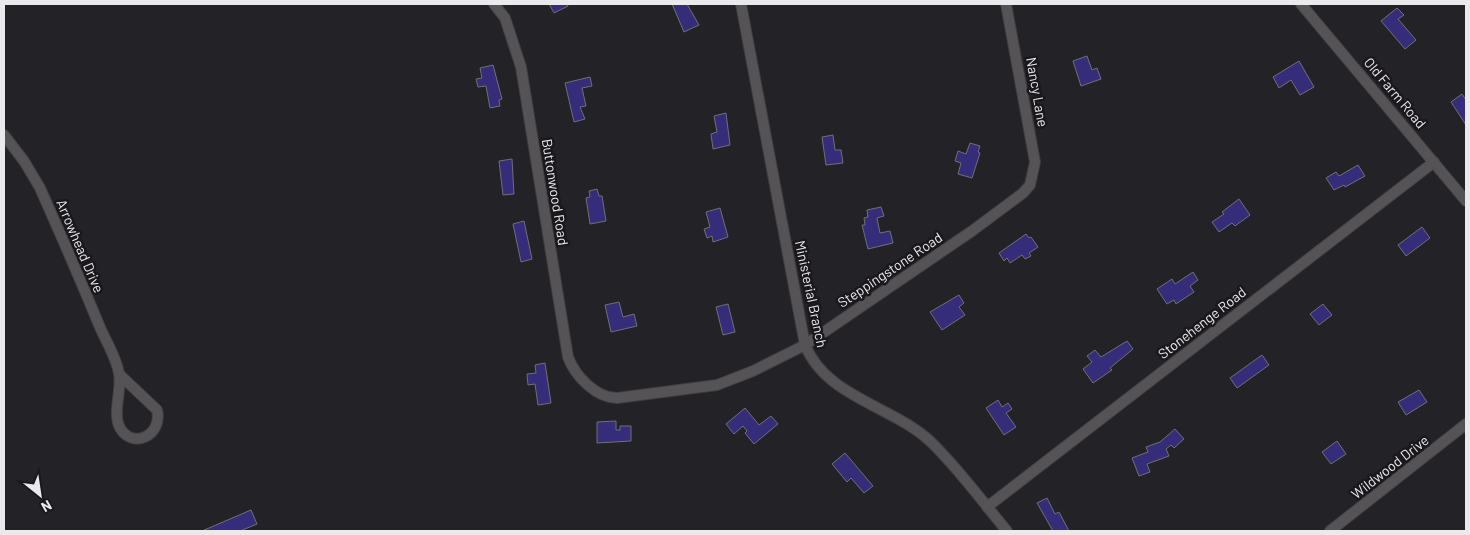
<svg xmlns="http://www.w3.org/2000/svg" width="1470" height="535" font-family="Barlow,sans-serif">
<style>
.building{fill:#352d7a;stroke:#707075}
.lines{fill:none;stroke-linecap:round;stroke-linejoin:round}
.street-casing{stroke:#3f3e42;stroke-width:12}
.street{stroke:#555355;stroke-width:10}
.labels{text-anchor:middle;stroke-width:5;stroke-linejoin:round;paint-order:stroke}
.street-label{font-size:14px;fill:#eae9ec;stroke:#1a181c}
</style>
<rect width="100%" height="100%" fill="#232226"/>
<!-- building -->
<g class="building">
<path d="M549,4h18l1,2 -14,7z"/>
<path d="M672,4h15l12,21 -15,7z"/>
<path d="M1397,8l7,7 -6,4 18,21 -11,9 -24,-28z"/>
<path d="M1087,56l5,14 5,-2 4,11 -20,7 -8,-25z"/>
<path d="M1299,61l15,26 -14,8 -9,-15 -12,8 -6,-11z"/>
<path d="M493,65l9,34 -3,1 1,6 -10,2 -4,-22 -8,1 -2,-8 6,-1 -2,-10z"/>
<path d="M590,77l2,9 -10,2 4,18 -6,1 5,12 -11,3 -9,-39z"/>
<path d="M1462,94l4,6v25l-15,-23z"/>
<path d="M726,113l4,32 -17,4 -2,-15 6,-2 -3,-16z"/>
<path d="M833,135l2,15h6l2,13 -17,2 -4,-28z"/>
<path d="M970,143l10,3 -2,6 2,1 -8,25 -14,-4 3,-11 -6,-2 3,-10 8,3z"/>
<path d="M512,159l2,35 -11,1 -4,-34z"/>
<path d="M1358,165l7,11 -20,11 -1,-2 -10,5 -8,-12 10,-6 3,4z"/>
<path d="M597,189l2,7h3l4,25 -16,3 -4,-26 4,-1 -1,-6z"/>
<path d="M1239,199l11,16 -15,11 -3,-3 -13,9 -7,-10 12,-8 -2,-2z"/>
<path d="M881,207l3,9 -7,2 3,15 10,-2 3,12 -25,6 -6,-24h3l-1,-7 4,-1 -1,-7z"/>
<path d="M720,208l8,29 -15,5 -1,-6 -5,2 -3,-9 6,-2 -4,-15z"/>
<path d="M524,221l8,38 -11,3 -8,-38z"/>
<path d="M1422,227l8,11 -24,18 -8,-11z"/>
<path d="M1026,234l3,4 2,-1 7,10 -9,6 2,3 -6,3 -3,-4 -12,8 -3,-5 -3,3 -5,-8z"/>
<path d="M1193,272l5,8 -8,6 4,6 -18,12 -2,-4 -7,4 -10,-15 15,-10 3,5z"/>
<path d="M959,295l5,8 -5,4 6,8 -23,15 -12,-18z"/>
<path d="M619,302l4,15 11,-3 3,12 -26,6 -6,-27z"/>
<path d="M728,304l7,28 -12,3 -7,-28z"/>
<path d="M1323,304l9,11 -13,10 -9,-11z"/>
<path d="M1127,341l6,8 -23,19 2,2 -19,13 -10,-14 9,-7 -5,-6 8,-6 6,7z"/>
<path d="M1262,355l7,10 -32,23 -7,-10z"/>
<path d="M545,363l6,40 -13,2 -3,-21 -7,1 -1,-11 9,-1 -1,-8z"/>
<path d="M1419,390l8,12 -21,13 -8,-13z"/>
<path d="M998,400l4,7 6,-4 4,6 -6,4 10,14 -12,8 -18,-27z"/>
<path d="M745,408l14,17 12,-9 7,8 -24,20 -9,-11 2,-2 -4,-5 -9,8 -8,-10z"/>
<path d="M616,421v9h4v-4h11v15l-34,2v-21z"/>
<path d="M1175,429l9,10 -10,9 -3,-3 -5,4 3,7 -22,8 3,8 -11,4 -7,-18 16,-6 -2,-5 14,-5z"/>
<path d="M1337,441l9,13 -15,10 -9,-12z"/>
<path d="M845,453l28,33 -9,7 -13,-15 -4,4 -15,-18z"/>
<path d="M1047,498l8,16 4,-2 10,19h-16l-16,-28z"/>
<path d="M251,510l6,14 -17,7h-38z"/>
</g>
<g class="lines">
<defs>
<g id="street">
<path d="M494,4l11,14 16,49 47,290c7,19 28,41 49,41l100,-13 36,-14 52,-26 167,-114 51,-38 7,-8 5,-23 -29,-158"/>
<path d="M741,4l64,341c21,52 87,61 125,96 28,27 52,60 77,90"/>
<path d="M1301,4l165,197"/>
<path d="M4,135l20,26 16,27c20,45 40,91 59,137 6,15 18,33 20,49 3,17 -7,39 1,54 13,22 43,7 37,-18l-38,-36"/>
<path d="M987,507l447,-345"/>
<path d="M1330,531l136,-107"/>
</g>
</defs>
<!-- street casing -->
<use href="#street" class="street-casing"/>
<!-- street -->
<use href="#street" class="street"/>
</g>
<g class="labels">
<!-- street labels -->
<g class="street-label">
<text transform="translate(1037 92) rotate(80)" y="5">Nancy Lane</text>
<text transform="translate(1395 93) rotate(50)" y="5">Old Farm Road</text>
<text transform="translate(555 192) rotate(81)" y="5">Buttonwood Road</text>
<text transform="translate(80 246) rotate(67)" y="5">Arrowhead Drive</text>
<text transform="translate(890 270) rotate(-34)" y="5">Steppingstone Road</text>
<text transform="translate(811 294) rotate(78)" y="5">Ministerial Branch</text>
<text transform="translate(1202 323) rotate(-38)" y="5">Stonehenge Road</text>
<text transform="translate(1390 467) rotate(-38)" y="5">Wildwood Drive</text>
</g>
</g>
<!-- border -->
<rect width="1470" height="535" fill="none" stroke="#eae9ec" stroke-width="10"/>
<!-- north arrow -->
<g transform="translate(40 495) rotate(150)" stroke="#1a181c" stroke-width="4" paint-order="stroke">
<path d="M0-4L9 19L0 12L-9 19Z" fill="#eae9ec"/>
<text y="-8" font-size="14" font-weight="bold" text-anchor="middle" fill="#eae9ec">N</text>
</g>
</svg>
